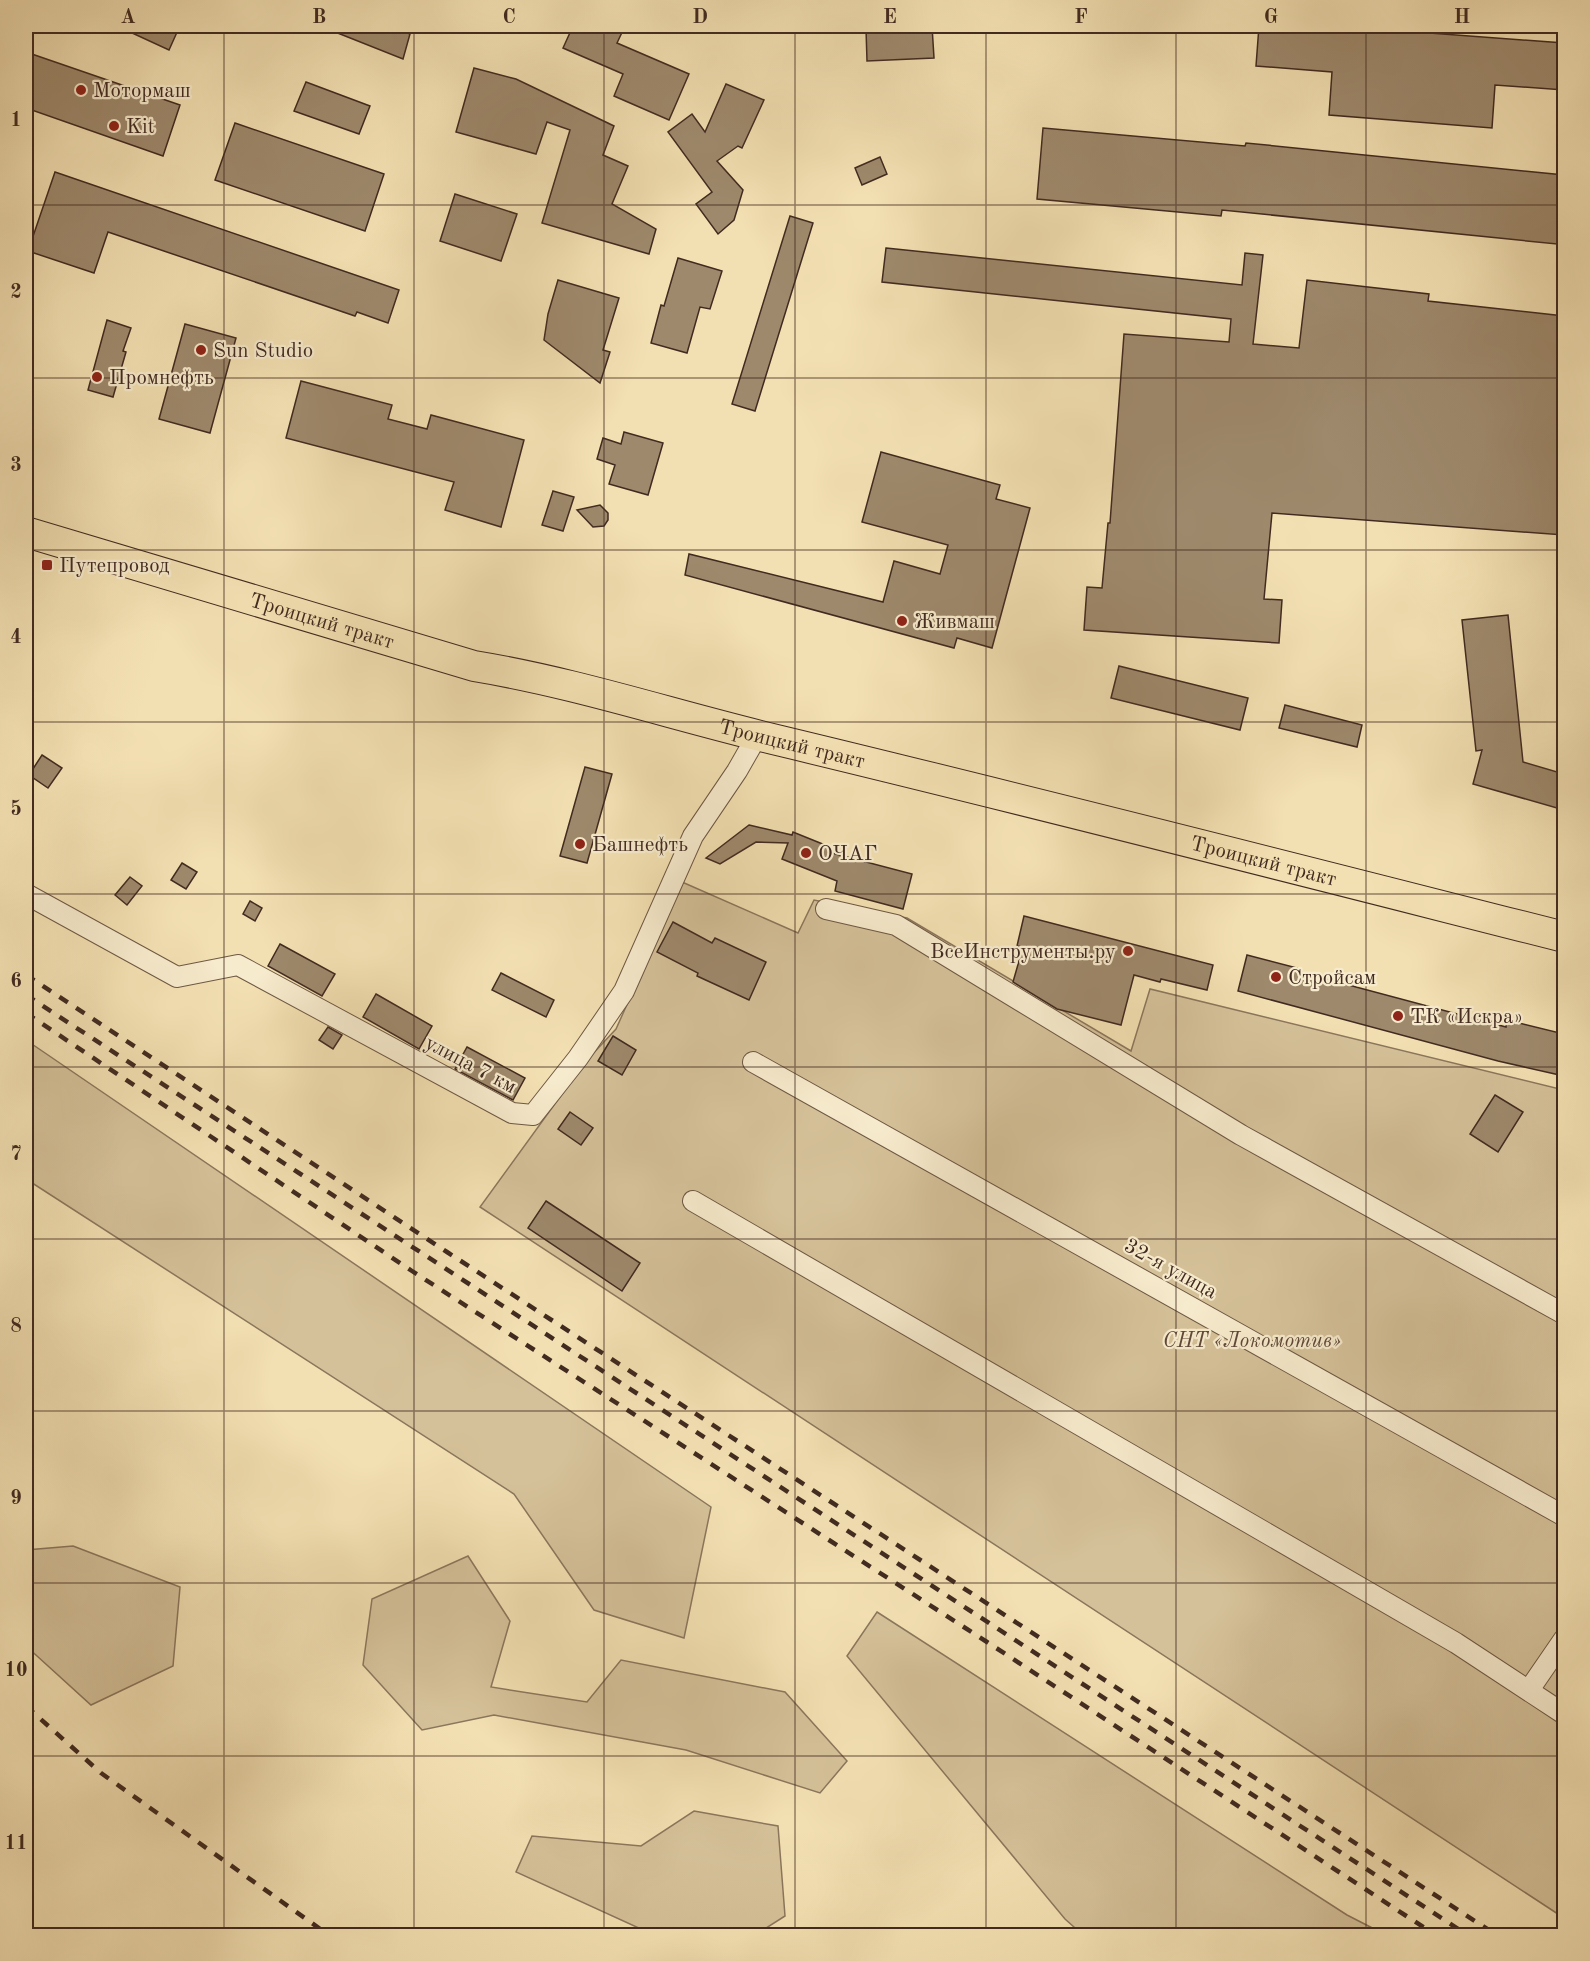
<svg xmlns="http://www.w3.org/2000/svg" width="1590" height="1961" font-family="'Old Standard TT',serif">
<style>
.green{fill:#d5c199;stroke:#8b765c;stroke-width:1.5}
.building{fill:#9e896c;stroke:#412a20;stroke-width:1.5}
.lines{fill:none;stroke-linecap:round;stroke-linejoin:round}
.minor-casing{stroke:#6e5844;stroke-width:22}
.primary-casing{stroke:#412a20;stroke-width:32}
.minor{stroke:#f7ebcd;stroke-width:20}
.primary{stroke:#f3e0b2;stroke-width:30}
.rail{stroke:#412a20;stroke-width:4.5;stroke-dasharray:10 10;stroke-linecap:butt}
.grid{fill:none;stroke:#412a20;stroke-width:1.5;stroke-opacity:0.55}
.poi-dot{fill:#8f2418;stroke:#f7ebcd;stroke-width:2}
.labels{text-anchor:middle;stroke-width:4.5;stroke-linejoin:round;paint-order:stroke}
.poi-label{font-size:21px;fill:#412a20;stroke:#f7ebcd;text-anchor:start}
.street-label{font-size:21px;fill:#412a20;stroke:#f7ebcd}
.park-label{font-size:21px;font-style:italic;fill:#5f4838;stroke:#f7ebcd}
.neatline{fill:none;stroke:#412a20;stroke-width:2}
.grid-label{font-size:20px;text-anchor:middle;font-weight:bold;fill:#412a20}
</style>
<rect width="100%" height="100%" fill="#f3e0b2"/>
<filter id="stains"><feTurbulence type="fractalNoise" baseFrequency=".00333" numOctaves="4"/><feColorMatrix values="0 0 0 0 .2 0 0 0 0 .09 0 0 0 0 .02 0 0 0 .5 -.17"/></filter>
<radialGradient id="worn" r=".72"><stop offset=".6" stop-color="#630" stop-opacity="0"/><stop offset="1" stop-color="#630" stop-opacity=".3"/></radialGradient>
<!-- green -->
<g class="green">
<path d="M682,882l116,51 16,-33 93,18 224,133 19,-62 414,101v828l-1084,-711 106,-146 30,-32z"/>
<path d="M26,1040l685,467 -27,131 -90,-28 -80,-116 -488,-315z"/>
<path d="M73,1546l107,41 -7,79 -82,39 -65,-59v-96z"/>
<path d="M468,1556l42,65 -19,66 96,15 34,-42 164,32 62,69 -27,32 -134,-43 -192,-35 -72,15 -59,-65 9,-66z"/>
<path d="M877,1612l470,303 39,20h-303l-18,-16 -218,-263z"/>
<path d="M694,1811l84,15 7,90 -30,19h-101l-138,-63 16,-36 109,10z"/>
</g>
<!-- building -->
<g class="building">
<path d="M117,26h52l9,4 -9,20z"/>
<path d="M320,26h70l20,8 -7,25z"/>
<path d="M573,26h52l-8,17 72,31 -20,46 -55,-24 9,-22 -60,-26z"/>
<path d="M932,26l2,32 -67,3 -1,-32z"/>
<path d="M1259,26h77l228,17v47l-69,-5 -3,43 -163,-13 3,-43 -76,-6z"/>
<path d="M26,52l154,53 -17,51 -137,-48z"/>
<path d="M474,68l42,11 98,47 -11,29 25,11 -16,38 44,25 -7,25 -107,-31 28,-93 -23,-8 -11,32 -80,-22z"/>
<path d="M306,82l64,24 -11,28 -65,-23z"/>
<path d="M726,84l38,16 -22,48 -4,-2 -21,15 26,29 -9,30 -16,14 -22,-30 16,-12 -44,-60 24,-18 13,18z"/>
<path d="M235,123l149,51 -19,57 -150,-51z"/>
<path d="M1043,128l202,18 1,-3 318,32v63l-6,-1 -1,7 -335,-34 -1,6 -184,-17z"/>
<path d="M880,157l7,17 -25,11 -7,-17z"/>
<path d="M55,172l344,118 -11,33 -31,-11 -2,4 -247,-84 -14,41 -66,-22z"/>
<path d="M455,194l62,20 -16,47 -61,-20z"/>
<path d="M790,216l23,7 -58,188 -23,-7z"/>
<path d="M886,248l356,37 3,-32 18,2 -10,89 46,4 8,-68 122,14 -1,7 136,15v219l-292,-22 -8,86 18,1 -3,43 -195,-13 3,-43 15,1 6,-65h2l14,-189 105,8 2,-23 -349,-37z"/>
<path d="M678,258l44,13 -12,38 -10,-2 -13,46 -36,-10 10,-38 3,1z"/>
<path d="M558,280l61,18 -16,52 7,2 -10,31 -56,-43 4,-26z"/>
<path d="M107,320l24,8 -8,23 3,1 -13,45 -25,-7z"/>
<path d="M185,324l51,14 -26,95 -51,-14z"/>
<path d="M301,381l91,24 -4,14 39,10 4,-14 93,25 -23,87 -56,-17 9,-28 -168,-44z"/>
<path d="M624,432l39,11 -15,52 -39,-11 6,-19 -18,-6 6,-21 18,6z"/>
<path d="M881,452l119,33 -4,14 34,9 -38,140 -35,-10 -3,10 -269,-73 4,-21 194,48 11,-41 46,13 8,-29 -86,-23z"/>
<path d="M553,491l21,6 -11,34 -21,-6z"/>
<path d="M600,505l8,8v7l-4,6 -11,1 -16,-17z"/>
<path d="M1508,615l15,147 41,12v36l-91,-26 9,-34 -6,1 -14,-131z"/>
<path d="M1119,666l129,32 -8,32 -129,-32z"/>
<path d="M1285,705l77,20 -5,22 -78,-19z"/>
<path d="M42,755l20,13 -14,20 -19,-13z"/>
<path d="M585,767l27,7 -25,89 -27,-7z"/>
<path d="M749,825l43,10 1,-3 37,15 -2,5 84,22 -9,35 -68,-18 2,-10 -55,-22 6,-16 -32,-1 -36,22 -14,-6z"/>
<path d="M182,863l15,9 -11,17 -15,-9z"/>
<path d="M130,877l12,9 -15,19 -12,-10z"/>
<path d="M250,901l12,7 -7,13 -12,-7z"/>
<path d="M1024,916l189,49 -6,25 -46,-11 -1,3 -26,-7 -13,50 -64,-16 -44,-27 10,-35 -6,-1z"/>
<path d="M673,922l39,21 3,-5 51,24 -17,38 -52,-24 1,-3 -41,-21z"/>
<path d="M280,944l55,30 -13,22 -54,-30z"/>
<path d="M1247,955l50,13 -1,3 210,56 1,-7 57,14v42l-66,-15 -260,-70z"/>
<path d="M501,973l53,27 -8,17 -54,-27z"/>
<path d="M376,994l56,32 -13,23 -56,-32z"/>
<path d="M328,1027l14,8 -9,14 -14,-9z"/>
<path d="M613,1036l23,14 -14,25 -24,-14z"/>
<path d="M467,1047l58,31 -12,22 -58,-31z"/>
<path d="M1495,1095l28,17 -25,40 -28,-18z"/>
<path d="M570,1112l23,16 -12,17 -23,-16z"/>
<path d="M546,1201l94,62 -18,28 -94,-63z"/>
</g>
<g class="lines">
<defs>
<g id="minor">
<path d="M26,894l151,83 61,-12 274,148 21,2 45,-57 46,-67 69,-155 44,-65 20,-35"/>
<path d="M826,909l70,16 345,210 323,179"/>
<path d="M753,1062l811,454"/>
<path d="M693,1201l763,442 108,71"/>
<path d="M1529,1690l35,-51"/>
</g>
<g id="primary">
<path id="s1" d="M26,532l448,134c104,17 205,51 307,75 262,63 523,130 783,196"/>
</g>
</defs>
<!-- minor casing -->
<use href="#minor" class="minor-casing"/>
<!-- primary casing -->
<use href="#primary" class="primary-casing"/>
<!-- minor -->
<use href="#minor" class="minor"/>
<!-- primary -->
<use href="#primary" class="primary"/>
<!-- rail -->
<g class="rail">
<path d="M26,975l421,277 1051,684"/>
<path d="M26,995l1443,941"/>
<path d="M26,1013l386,258 575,371 450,294"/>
<path d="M26,1706l75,67 229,163"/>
</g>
</g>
<!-- grid -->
<path class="grid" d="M224,26v1910M414,26v1910M604,26v1910M795,26v1910M986,26v1910M1176,26v1910M1366,26v1910M26,205h1538M26,378h1538M26,550h1538M26,722h1538M26,894h1538M26,1067h1538M26,1239h1538M26,1411h1538M26,1583h1538M26,1756h1538"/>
<!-- markers -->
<g class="poi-dot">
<circle cx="81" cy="90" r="6"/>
<circle cx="114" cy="126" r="6"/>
<circle cx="201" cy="350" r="6"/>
<circle cx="97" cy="377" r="6"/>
<rect x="41" y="559" width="12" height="12" rx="3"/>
<circle cx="902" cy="621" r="6"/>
<circle cx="580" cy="844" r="6"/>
<circle cx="806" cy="853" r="6"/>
<circle cx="1128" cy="951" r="6"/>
<circle cx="1276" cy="977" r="6"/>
<circle cx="1398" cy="1016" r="6"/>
</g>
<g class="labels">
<!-- poi labels -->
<g class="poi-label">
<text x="93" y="97">Мотормаш</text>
<text x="126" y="133">Kit</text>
<text x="213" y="357">Sun Studio</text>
<text x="109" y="384">Промнефть</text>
<text x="59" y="572">Путепровод</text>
<text x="914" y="628">Живмаш</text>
<text x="592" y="851">Башнефть</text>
<text x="818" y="860">ОЧАГ</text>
<text x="1116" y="958" text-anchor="end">ВсеИнструменты.ру</text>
<text x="1288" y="984">Стройсам</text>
<text x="1410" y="1023">ТК «Искра»</text>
</g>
<!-- street labels -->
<g class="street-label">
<text dy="7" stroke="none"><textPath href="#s1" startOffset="309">Троицкий тракт</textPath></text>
<text dy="7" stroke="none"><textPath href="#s1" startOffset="795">Троицкий тракт</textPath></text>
<text dy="7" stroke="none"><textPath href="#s1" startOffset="1281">Троицкий тракт</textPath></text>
<text transform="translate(471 1064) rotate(28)" y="7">улица 7 км</text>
<text transform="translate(1171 1268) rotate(29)" y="7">32-я улица</text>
</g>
<!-- park labels -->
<g class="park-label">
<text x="1252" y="1347">СНТ «Локомотив»</text>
</g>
</g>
<!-- margin -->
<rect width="1590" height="1961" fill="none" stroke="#f3e0b2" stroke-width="66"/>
<rect x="33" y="33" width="1524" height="1895" class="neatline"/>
<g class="grid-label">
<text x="128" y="23">A</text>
<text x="319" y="23">B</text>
<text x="509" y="23">C</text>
<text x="700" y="23">D</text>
<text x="890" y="23">E</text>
<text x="1081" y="23">F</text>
<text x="1271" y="23">G</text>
<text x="1462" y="23">H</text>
<text x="16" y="126">1</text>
<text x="16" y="298">2</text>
<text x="16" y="471">3</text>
<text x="16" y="643">4</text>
<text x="16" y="815">5</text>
<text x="16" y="987">6</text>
<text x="16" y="1160">7</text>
<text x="16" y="1332">8</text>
<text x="16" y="1504">9</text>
<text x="16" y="1676">10</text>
<text x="16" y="1849">11</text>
</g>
<rect width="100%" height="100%" filter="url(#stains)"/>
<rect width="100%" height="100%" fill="url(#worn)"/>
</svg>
